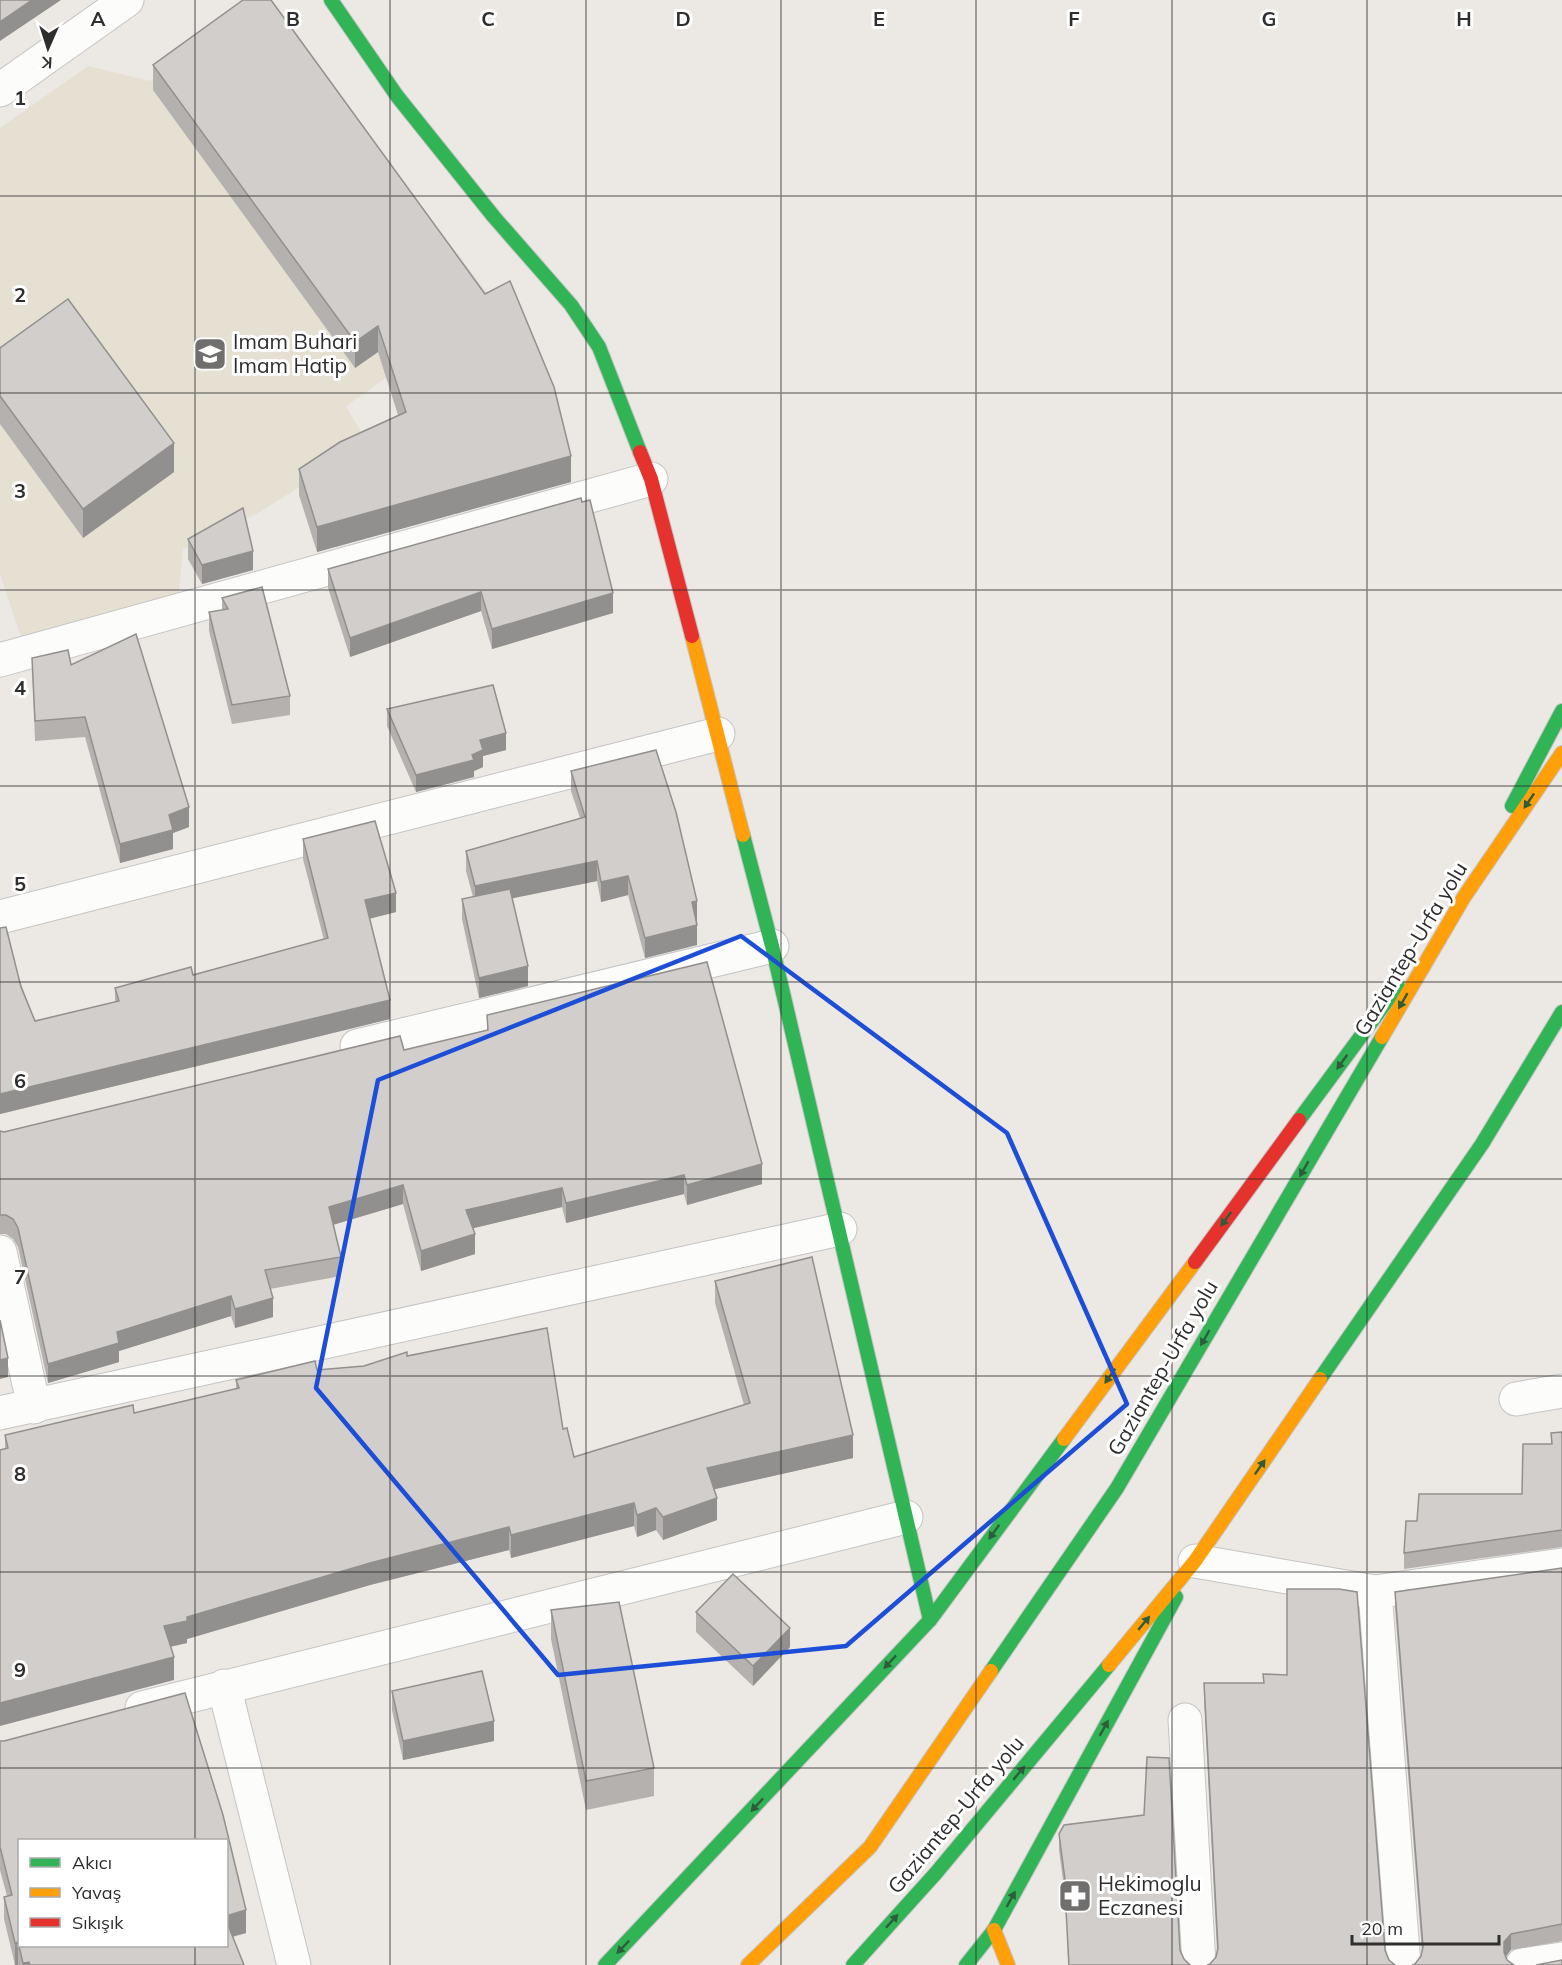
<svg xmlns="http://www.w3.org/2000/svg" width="1562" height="1965" font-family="Mulish,sans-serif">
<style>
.education{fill:#e6e0d3}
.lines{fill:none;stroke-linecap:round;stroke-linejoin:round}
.street-casing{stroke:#c5c4c5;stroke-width:35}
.fast-casing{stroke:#c5c4c5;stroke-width:16}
.slow-casing{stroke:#c5c4c5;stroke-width:16}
.jam-casing{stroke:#c5c4c5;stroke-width:16}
.street{stroke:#fcfcfb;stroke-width:33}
.fast{stroke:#30b455;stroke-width:14}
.slow{stroke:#ff9f0a;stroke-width:14}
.jam{stroke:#e5322d;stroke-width:14}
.wall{fill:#b4b1af}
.shaded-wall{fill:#92908e}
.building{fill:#d1cecb;stroke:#92908e;stroke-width:1.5}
.oneway{fill:#2f5d3c}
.marked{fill:none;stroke:#1d4ed8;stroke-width:4.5;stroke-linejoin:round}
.grid{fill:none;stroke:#2e2e2e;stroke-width:1.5;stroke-opacity:0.55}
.labels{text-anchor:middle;stroke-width:6;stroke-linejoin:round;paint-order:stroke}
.poi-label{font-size:21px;fill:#2e2e2e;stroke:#fff;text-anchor:start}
.street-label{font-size:21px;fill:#2e2e2e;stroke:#fff}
.grid-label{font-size:20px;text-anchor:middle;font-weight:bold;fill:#2e2e2e;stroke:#fff;stroke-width:6;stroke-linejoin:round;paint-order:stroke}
</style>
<rect width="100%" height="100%" fill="#ece8e4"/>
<!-- education -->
<path class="education" d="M266,0l228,302 -148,104 22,38 -110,69 -75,36 -5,52 -155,42 -23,-69v-446l88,-62 62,15z"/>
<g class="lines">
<defs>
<g id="street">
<path d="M0,90l127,-90"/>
<path d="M0,660l651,-181"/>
<path d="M0,917l718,-183"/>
<path d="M357,1046l415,-100"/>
<path d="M0,1252l34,155"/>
<path d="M1516,1399l46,-8"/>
<path d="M0,1413l840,-184"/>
<path d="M1195,1561l180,31 187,-27"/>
<path d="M1375,1592l29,373"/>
<path d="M224,1686l70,279"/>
<path d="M142,1708l764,-191"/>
<path d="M1185,1720l14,245"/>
<path d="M1522,1965l40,-6"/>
</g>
<g id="fast">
<path d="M331,0l66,96 97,121 77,88 28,42 41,105"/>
<path d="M1512,806l50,-95"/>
<path d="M743,835l29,111 158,674"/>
<path d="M1299,1120l99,-134"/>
<path d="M1320,1379l162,-235 80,-132"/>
<path d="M991,1671l126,-183 265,-451"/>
<path d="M605,1965l325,-345 134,-181"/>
<path d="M853,1965l83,-92 173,-208"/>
<path d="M966,1965l28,-35 182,-333"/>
</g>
<g id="slow">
<path d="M692,636l51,199"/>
<path d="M1382,1037l82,-140 98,-144"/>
<path d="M1064,1439l131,-177"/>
<path d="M1109,1665l86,-104 125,-182"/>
<path d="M994,1930l14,35"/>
<path d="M748,1965l122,-118 121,-176"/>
</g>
<g id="jam">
<path d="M640,452l11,27 41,157"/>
<path d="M1195,1262l104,-142"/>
</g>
</defs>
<!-- street casing -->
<use href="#street" class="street-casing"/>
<!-- fast casing -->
<use href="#fast" class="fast-casing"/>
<!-- slow casing -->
<use href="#slow" class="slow-casing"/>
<!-- jam casing -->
<use href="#jam" class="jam-casing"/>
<!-- street -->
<use href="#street" class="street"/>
<!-- fast -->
<use href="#fast" class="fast"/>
<!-- slow -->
<use href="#slow" class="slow"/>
<!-- jam -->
<use href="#jam" class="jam"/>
</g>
<!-- wall -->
<g class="wall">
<path d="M153,65l418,417 -254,70 -18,-57v-26l99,-54 -20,-63 -23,16 -202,-278z"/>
<path d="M0,348l174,124 -91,66 -83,-114z"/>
<path d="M188,539l65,31 -51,14 -14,-25z"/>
<path d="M328,569l285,44 -121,36 -11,-38 -131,46 -22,-69z"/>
<path d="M222,598l68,98v19l-58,9 -23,-93v-19l13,-2z"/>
<path d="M32,658l39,7 118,162 -16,6v16l-53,14 -35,-126 -50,4z"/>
<path d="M387,709l119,41 -23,6v11l-9,4v6l-58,15 -29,-66z"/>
<path d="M571,771l126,150h-1l1,24 -52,13 -17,-63 -27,7 -4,-21 -85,17 16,88 -49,12 -17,-79v-20l11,-2 -7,-26v-20l114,-33 -9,-27z"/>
<path d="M303,839l93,73 -26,6 20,101 -390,95v-186l35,93 80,-19v-14l78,-13 131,-35 -21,-81z"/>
<path d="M487,1015l275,169 -75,21 -3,-11 -118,29 -4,-16 -89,21 2,26 -54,17 -18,-67 -70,21 8,32v19l-71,13 3,28 -38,11 -4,-12 -112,35v11l-71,21 -30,-136 -5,-8 -7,-5h-6v-103l4,1 400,-82 83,-20z"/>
<path d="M715,1281l138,177 -139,31 3,31 -54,20 -7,-10 -19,7 -3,-11 -123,32 -2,-8 -139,35 -183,54v4l-17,4 4,33 -169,-231v-14l129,-22 102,-24v-9l81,-10 47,-4 43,-10 156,73 11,28 170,-52 -29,-102z"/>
<path d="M1562,1432v115l-158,22v-16l13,-32 105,-27 29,-50v-11z"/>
<path d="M1562,1568v373l-51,9 -96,14 6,-8 1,-4 -27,-344v-16z"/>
<path d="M551,1610l103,158v28l-68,14 -35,-171z"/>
<path d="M696,1612l94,35 -37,39 -57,-54z"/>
<path d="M1204,1683l181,267 4,10 -179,4 6,-7 1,-6 -13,-252z"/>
<path d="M392,1691l102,50 -91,19 -11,-50z"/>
<path d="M0,1741l246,192 -13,4 11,28h-229l-11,-46v-22l3,-1 -7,-26z"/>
<path d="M1059,1834l121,116 4,9 6,6h-122l-1,-55 -8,-60z"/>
</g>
<!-- shaded-wall -->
<g class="shaded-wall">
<path d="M32,0h29l-61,41v-19z"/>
<path d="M378,326v26l-23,16v-26z"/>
<path d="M174,443v29l-91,66v-29z"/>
<path d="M571,456v26l-254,70v-25z"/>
<path d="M253,551v19l-51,14v-19z"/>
<path d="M481,592v19l-131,46v-19z"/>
<path d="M613,593v20l-121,36v-20z"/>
<path d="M506,733v17l-23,6v11l-9,4v6l-58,15v-17l56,-20 8,-15z"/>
<path d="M189,807v20l-16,6v16l-53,14v-19l49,-29z"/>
<path d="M597,861v20l-122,25v-20z"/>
<path d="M628,876v19l-27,7v-20z"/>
<path d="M396,893v19l-31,8v-20z"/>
<path d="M697,901v20l-5,1v-20z"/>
<path d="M697,925v20l-52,13v-20z"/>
<path d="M528,966v20l-49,12v-20z"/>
<path d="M390,1000v19l-390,95v-20z"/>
<path d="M762,1164v20l-75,21v-20z"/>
<path d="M684,1175v19l-118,29v-20z"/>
<path d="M403,1185v19l-74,22v-19z"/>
<path d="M562,1188v19l-96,23v-20z"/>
<path d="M475,1234v20l-54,17v-20z"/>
<path d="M231,1296v20l-112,35v11l-71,21v-19l69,-32z"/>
<path d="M273,1298v19l-38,11v-19z"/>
<path d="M8,1358v19l-8,2v-19z"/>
<path d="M853,1435v23l-146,33v-23z"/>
<path d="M717,1498v22l-54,20v-23z"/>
<path d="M634,1503v23l-123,32v-23z"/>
<path d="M656,1508v22l-19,7v-22z"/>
<path d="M509,1527v23l-139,35 -183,54v4l-23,5v-22l23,-9 183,-54z"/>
<path d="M790,1628v19l-37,39v-20z"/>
<path d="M174,1657v23l-174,46v-23z"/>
<path d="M494,1721v20l-91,19v-19z"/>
<path d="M246,1910v23l-20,5v-22z"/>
<path d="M1511,1934v16l-7,9v-17z"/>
<path d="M18,1942v23h-3v-22z"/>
<path d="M29,1962v3h-6v-2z"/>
</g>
<!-- building -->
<g class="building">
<path d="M0,0h32l-32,22z"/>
<path d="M243,0h28l214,294 25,-13 44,106 17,69 -254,71 -18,-58 41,-27 66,-30 -28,-86 -23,16 -202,-277z"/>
<path d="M68,299l106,144 -91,66 -83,-113v-48z"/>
<path d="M581,498l1,4 8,-2 23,93 -121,36 -11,-37 -131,46 -22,-69z"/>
<path d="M243,508l10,43 -51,14 -14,-26z"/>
<path d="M262,587l28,109 -58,9 -23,-93 19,-3 -6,-11z"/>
<path d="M136,634l53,173 -20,8 4,15 -53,14 -35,-127 -50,4 -3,-63 36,-8 3,15z"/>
<path d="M493,685l13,48 -26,7 3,10 -11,5 2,5 -58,15 -29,-66z"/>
<path d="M656,750l20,62 21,89 -5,1 5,23 -52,13 -17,-62 -27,6 -4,-21 -122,25 -9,-35 119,-34 -14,-46z"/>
<path d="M375,821l21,72 -31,7 25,100 -390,94v-166l6,-1 15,60 14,34 84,-20 -4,-13 76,-21 2,8 135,-37 -25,-99z"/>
<path d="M510,889l18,77 -49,12 -17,-79z"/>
<path d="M707,962l55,202 -75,21 -3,-10 -118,28 -4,-15 -96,22 9,24 -54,17 -18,-66 -74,22 12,50 -76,13 8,28 -38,11 -4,-13 -114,36 2,11 -71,21 -30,-136 -5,-9 -7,-4h-6v-84l4,1 396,-96 4,14 84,-20 -1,-15z"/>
<path d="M812,1257l41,178 -146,33 10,30 -54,19 -7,-9 -19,7 -3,-12 -123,32 -2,-8 -139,36 -183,54v4l-23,5 10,31 -174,46v-253l8,-2 -3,-13 128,-30 1,8 105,-25 -3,-8 79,-19 2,9 47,-4 43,-14v4l140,-28 16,101 4,-1 7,29 176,-54 -35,-122z"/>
<path d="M0,1320l8,38 -8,2z"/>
<path d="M1562,1432v98l-158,23 2,-32h11l2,-27h103l1,-50h29l-1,-11z"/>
<path d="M1562,1568v356l-51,10 -7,8v10l3,8 7,5h-102l3,-1 6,-8 2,-9 -28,-355z"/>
<path d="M733,1574l57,54 -37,38 -57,-54z"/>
<path d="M1287,1589h52l18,3 28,358 4,10 6,5h-188l3,-1 6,-7 2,-9 -14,-265h60l-1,-9 24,1z"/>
<path d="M619,1602l35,166 -68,13 -35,-171z"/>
<path d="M482,1671l12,50 -91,20 -11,-50z"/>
<path d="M185,1693l38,122 23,95 -20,6v-76h-206v106h206v-26l18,45h-214l-1,-3 -6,1 -5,-21 -3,1 -11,-46 8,-2 -12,-48v-106h4z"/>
<path d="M1147,1757l22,1 11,192 4,9 6,6h-121l-3,-55h3l-10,-76 5,-9 80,-10z"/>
<path d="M1562,1960v5h-26z"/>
</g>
<!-- one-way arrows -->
<defs><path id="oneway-solid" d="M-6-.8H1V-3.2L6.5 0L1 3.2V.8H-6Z" transform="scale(1.5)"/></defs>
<g class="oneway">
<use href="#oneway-solid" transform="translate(1529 801) rotate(124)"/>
<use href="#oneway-solid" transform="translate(1403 1001) rotate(120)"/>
<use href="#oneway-solid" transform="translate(1342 1062) rotate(126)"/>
<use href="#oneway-solid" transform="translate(1304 1169) rotate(120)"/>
<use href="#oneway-solid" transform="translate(1226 1219) rotate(126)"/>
<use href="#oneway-solid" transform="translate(1205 1338) rotate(120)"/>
<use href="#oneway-solid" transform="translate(1110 1376) rotate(126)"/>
<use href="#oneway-solid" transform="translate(1260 1467) rotate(-55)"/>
<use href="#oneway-solid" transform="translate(994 1532) rotate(126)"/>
<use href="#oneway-solid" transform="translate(1144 1623) rotate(-50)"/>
<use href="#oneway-solid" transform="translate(890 1662) rotate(133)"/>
<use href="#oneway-solid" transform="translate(1104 1728) rotate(-61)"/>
<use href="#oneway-solid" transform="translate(1019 1773) rotate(-50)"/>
<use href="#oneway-solid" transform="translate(757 1805) rotate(133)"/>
<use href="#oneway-solid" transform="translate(1011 1899) rotate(-61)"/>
<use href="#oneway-solid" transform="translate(892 1921) rotate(-48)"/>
<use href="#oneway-solid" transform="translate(623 1947) rotate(134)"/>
</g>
<!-- marked area -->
<path class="marked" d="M741,936l266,197 120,271 -281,242 -288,29 -242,-287 62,-308z"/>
<!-- grid -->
<path class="grid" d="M195,0v1840M390,0v1965M586,0v1965M781,0v1965M976,0v1965M1172,0v1965M1367,0v1965M0,196h1562M0,393h1562M0,590h1562M0,786h1562M0,982h1562M0,1179h1562M0,1376h1562M0,1572h1562M0,1768h1562M195,1946v19"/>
<!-- icons -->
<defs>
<symbol id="school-square" viewBox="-11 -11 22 22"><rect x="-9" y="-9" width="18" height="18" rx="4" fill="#706f6e" stroke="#fff"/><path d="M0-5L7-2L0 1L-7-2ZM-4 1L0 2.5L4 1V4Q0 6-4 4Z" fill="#fff"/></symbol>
<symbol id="pharmacy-square" viewBox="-11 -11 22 22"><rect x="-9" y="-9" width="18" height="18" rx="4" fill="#706f6e" stroke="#fff"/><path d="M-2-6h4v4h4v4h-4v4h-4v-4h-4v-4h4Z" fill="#fff"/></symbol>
</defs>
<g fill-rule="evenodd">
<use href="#school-square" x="191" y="335" width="38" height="38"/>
<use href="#pharmacy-square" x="1056" y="1877" width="38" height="38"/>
</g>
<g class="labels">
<!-- poi labels -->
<g class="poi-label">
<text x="233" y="349">Imam Buhari<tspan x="233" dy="24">Imam Hatip</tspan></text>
<text x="1098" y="1891">Hekimoglu<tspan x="1098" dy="24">Eczanesi</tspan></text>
</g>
<!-- street labels -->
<g class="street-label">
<text transform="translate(1411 949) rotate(-59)" y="7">Gaziantep-Urfa yolu</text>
<text transform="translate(1163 1368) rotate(-60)" y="7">Gaziantep-Urfa yolu</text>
<text transform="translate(956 1815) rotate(-50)" y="7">Gaziantep-Urfa yolu</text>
</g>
</g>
<g class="grid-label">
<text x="98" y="26">A</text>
<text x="293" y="26">B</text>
<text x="488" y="26">C</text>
<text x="683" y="26">D</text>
<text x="879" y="26">E</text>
<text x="1074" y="26">F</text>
<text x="1269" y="26">G</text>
<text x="1464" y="26">H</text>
<text x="20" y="105">1</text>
<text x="20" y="302">2</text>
<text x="20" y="498">3</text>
<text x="20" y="695">4</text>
<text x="20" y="891">5</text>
<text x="20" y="1088">6</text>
<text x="20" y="1284">7</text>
<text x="20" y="1481">8</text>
<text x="20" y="1677">9</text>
</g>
<!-- legend -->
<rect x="18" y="1839" width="210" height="108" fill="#ffffff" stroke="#ababab" stroke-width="1.5"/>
<rect x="30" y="1858" width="30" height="9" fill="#30b455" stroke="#ababab" stroke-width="1.5"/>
<text x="72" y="1869" font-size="18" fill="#2e2e2e">Akıcı</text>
<rect x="30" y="1888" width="30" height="9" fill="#ff9f0a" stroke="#ababab" stroke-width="1.5"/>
<text x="72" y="1899" font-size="18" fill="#2e2e2e">Yavaş</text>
<rect x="30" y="1918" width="30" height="9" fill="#e5322d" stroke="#ababab" stroke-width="1.5"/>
<text x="72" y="1929" font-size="18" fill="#2e2e2e">Sıkışık</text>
<!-- north arrow -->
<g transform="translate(48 48) rotate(183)" stroke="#ffffff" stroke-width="4.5" paint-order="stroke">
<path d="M0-4.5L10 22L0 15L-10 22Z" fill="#2e2e2e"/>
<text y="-9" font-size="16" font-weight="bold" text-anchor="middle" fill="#2e2e2e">K</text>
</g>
<!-- scale -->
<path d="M1352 1935v9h147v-9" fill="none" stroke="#2e2e2e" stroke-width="3"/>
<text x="1361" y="1935" font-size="18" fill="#2e2e2e" stroke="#ffffff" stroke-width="4.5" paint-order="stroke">20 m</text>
</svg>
